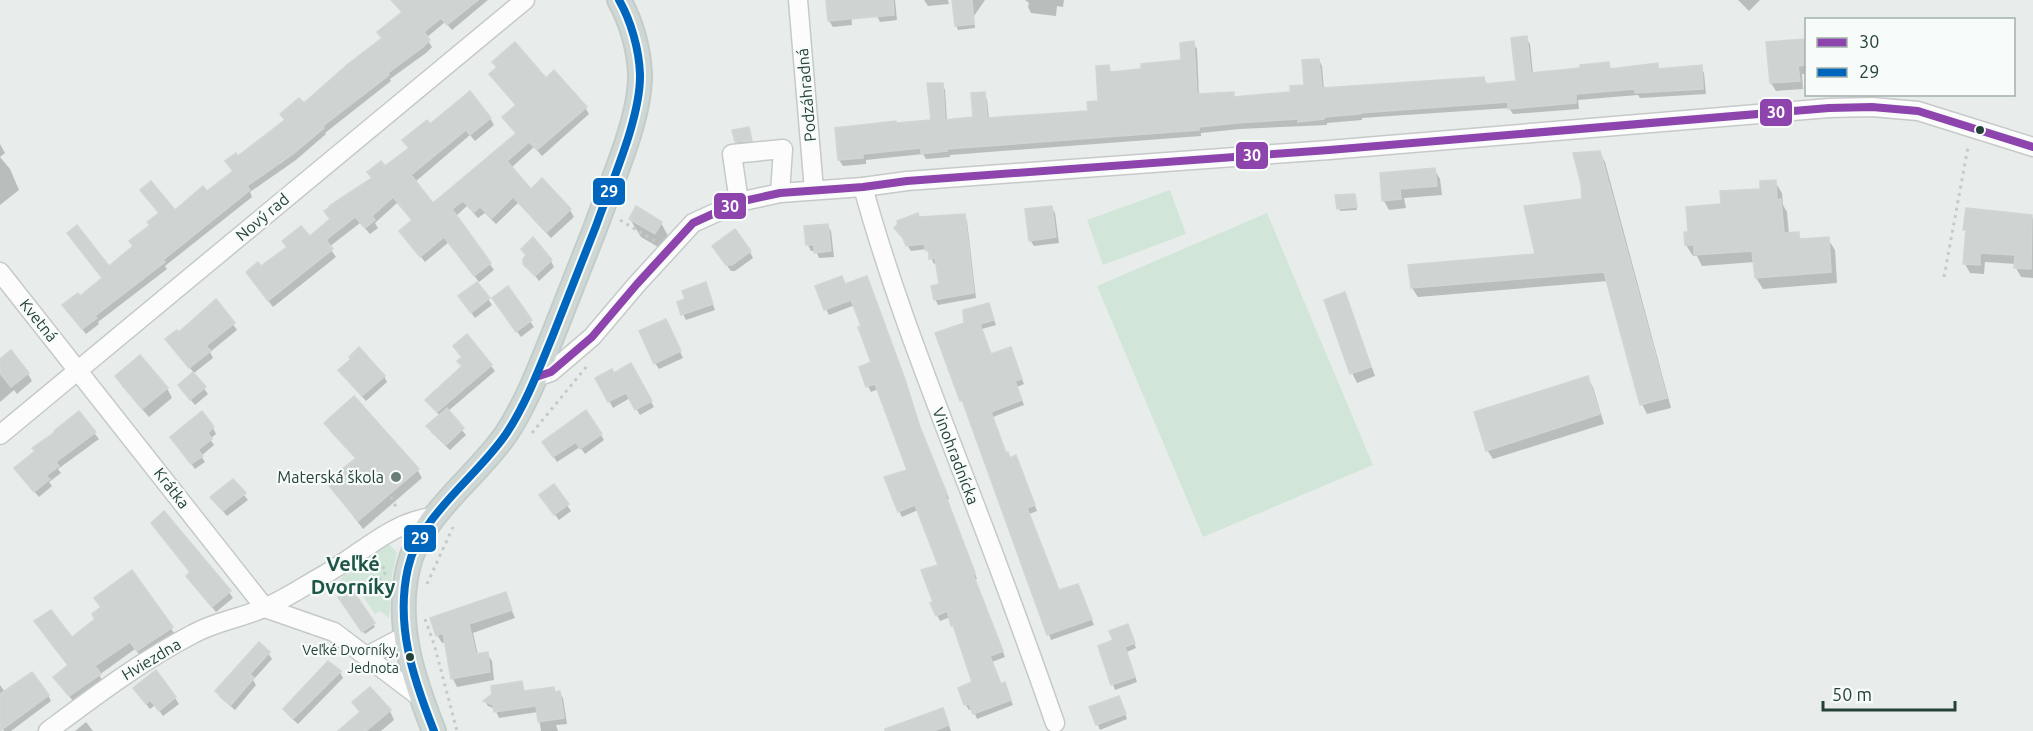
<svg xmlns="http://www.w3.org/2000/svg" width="2033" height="731" font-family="Ubuntu,sans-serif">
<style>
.green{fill:#d1e6d8}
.shadow{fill:#0003}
.building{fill:#cfd4d2;stroke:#d1d6d4;stroke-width:1.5}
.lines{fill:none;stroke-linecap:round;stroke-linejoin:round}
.minor-casing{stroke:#c5cac8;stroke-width:21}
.major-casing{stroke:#c3ccc9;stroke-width:26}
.path{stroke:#c3ccca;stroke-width:3;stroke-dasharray:3 4.5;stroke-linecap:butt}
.minor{stroke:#fcfcfc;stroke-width:18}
.major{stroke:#cfd7d5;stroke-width:22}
.bus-1-casing{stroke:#f7fbf9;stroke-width:12}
.bus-2-casing{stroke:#f7fbf9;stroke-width:12}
.bus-1{stroke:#8e44ad;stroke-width:8}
.bus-2{stroke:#0065bd;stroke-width:8}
.bus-dot{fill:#24423a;stroke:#f7fbf9;stroke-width:2}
.poi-dot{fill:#697e78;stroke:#f7fbf9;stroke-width:2}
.labels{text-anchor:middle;stroke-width:4.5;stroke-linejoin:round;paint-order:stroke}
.bus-label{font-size:14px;fill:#24423a;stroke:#f7fbf9;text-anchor:end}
.street-label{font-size:16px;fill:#24423a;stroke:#f7fbf9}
.poi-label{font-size:16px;fill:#24423a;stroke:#f7fbf9;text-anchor:end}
.quarter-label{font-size:20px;font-weight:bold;fill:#1f5548;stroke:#f7fbf9}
.line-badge{stroke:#f7fbf9;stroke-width:2}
.badge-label{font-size:16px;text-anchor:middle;font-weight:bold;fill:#fff}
</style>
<rect width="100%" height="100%" fill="#e8edeb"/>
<!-- green -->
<g class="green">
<path d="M1170,190l16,44 -83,31 -16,-45z"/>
<path d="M1267,213l106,252 -170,72 -106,-251z"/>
<path d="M389,544l8,9 -5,22 -3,43 -9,-7 -5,3 -20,-29 -19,10c1,-26 33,-38 53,-51z"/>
</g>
<!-- shadow -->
<g class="shadow">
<path d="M413,0h75l-36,30 -7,-8 -19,16 6,9 -6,6 -36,26 1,2 -66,52 1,1 -30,26 -46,32 2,5 -87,69 2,3 -69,53 1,2 -13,10 -22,-28 16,-8 23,-19 6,-11 25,-21 26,-33 -19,-24 34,22 32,-19 27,-21 4,-14 144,-119 -3,-7 24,-19z"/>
<path d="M827,0h23l2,25 -19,2 -4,-6z"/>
<path d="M875,0h20l2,20 -17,2 -3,-6z"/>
<path d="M924,0h24l1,4 -21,2z"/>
<path d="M957,0h28l-11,16 1,12 -17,2 -2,-5z"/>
<path d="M1025,0h39l-1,7 -6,-1 -1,10 -25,-3 -3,-6 1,-4z"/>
<path d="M1738,0h22l-11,11z"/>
<path d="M1526,38l4,6 3,30 49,-4 26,-6 4,6 45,-5 3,5 41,-3 3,6 2,21 -66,4 -2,-3 -60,5 1,9 -66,5 -4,-6 -147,10v2l-35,3v2l-87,4 -39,4v3l-251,19v2l-24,2 -3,-5 -57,6v4l-23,2 -4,-6 57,-36 36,-3 10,-37 3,6 2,31 28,-3 9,-24 3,6 2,19 100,-7 11,-9 8,-36 4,6 31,-2 40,-10 10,-18 4,6 2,47 34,-2 2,4 57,-5 13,-6 14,-27 3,6 2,24 159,-12 4,6 31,-2z"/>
<path d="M1806,40v34h-4l1,15 -27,2 -5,-8 -3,-39z"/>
<path d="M491,74l55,6 39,27 4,7 -47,42 -8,-9 -23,21 20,23 11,-10 28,29 4,7 -23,21 -33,-35 -22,21 -11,-11 -7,5 -11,-12 -11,10 38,54 -15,12 -30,-40 -24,20 -24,-30 12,-11 -16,-18 -22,20 3,5 -8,6 -10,-11 -31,24 7,10 -63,50 -22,-28 10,-11 49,-30 63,-59 37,-30 20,-23 60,-8 4,7 -19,16 -5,-6 -55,47 17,24 85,-71 -14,-17 13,-12z"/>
<path d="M749,129l3,14 -14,1 -2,-2z"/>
<path d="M0,144l5,9 -5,4 10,12 9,21 -19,15z"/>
<path d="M1599,152l6,10 66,246 -24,6 -5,-10 -34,-123 -190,16 -6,-9 124,-33 48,-55z"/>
<path d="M1434,169l6,10 2,16 -38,3 2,10 -17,2 -5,-9 -2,-27z"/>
<path d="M1775,182l7,11 1,12 4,7 2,22h9l4,7 26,-2 7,11 2,33 -74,6 -7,-11 -1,-16 -53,4 -5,-10h-4l-7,-11 4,-12 33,-27 39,-15z"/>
<path d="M1354,195l3,15 -17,1 -3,-14z"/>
<path d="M1051,207l4,6 4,30 -25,3 -4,-6z"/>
<path d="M964,215l3,6 9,77 -38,7 -3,-6 6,-13 -4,-23 -3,1 -7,-15 -16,2 -4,-6 12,-26z"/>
<path d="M2031,216l2,3v59l-12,-1 -5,-9v-4l-31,-2 -1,12 -14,-1 -5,-9 2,-30 -2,-5z"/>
<path d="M630,219l31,4 10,18 -6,10 -24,-14z"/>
<path d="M827,225l4,6 3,26 -15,1 -3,-7h-5l-3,-6z"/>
<path d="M522,249l29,12 3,6 -15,14 -14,-18 2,-7z"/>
<path d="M717,252h33l3,6 -18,13h-4z"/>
<path d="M705,284l10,26 -29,10 -3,-6 3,-14z"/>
<path d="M869,284l37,97 16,53 27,65 -2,1 30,79 -3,1 31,77 -13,5 9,23 6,5 6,15 -36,14 -4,-10 -4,1 -3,-5 8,-22 -18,-52 -6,-14 -10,4 -8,-17 3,-1 5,-37 -22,-56 -16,7 -3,-6 10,-41 -31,-81 -7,3 -3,-6 5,-23 -10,-37 -8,-21 -26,10 -3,-6 19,-23z"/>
<path d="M508,289l26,38 -13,10 -24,-32z"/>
<path d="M1344,294l5,10 26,72 -18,7 -5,-10 -26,-72z"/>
<path d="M488,299l4,6 -17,13 -11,-15z"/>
<path d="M216,301l21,29 -27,22 3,6 -19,15 -27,-33 11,-6z"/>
<path d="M988,304l8,21 -14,4 9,27 20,-7 13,35 -7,3 7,18 -31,12 14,38 3,4 8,4 19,48 -8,3 30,78 22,-1 13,34 -43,15 -86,-235 -4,-5 5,-76z"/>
<path d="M668,326l15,32 -24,11 -4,-6z"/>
<path d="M455,346l36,20 4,5 -48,41 19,23 -16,15 -19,-18 -3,-6 12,-10 -13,-16 35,-33 -3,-6 4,-3z"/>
<path d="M0,361l28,13 4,7 -15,13 -3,-4 -14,12z"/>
<path d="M631,366l23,41 -14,8 -10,-17 -17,10 -16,-29 17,-4z"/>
<path d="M340,371l44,5 3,6 -21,19z"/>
<path d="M193,374l15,20 -13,11 -12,-14z"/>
<path d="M117,376l50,12 5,10 -23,19 -27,-31z"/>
<path d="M1587,378l6,9 11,37 -111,35 -6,-9z"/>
<path d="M78,413l21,26 -41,30 3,4 -12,9 3,4 -13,11 -20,-23 17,-22 -3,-4 24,-15z"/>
<path d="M326,423l91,46 5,9 -59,51 -35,-46 29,-23 -26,-28z"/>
<path d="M213,428l3,6 -6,5 4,6 -13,11 4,6 -10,7 -19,-25z"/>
<path d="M601,435l3,5 -19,14 -5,-7 -23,15 -9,-14z"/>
<path d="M233,481l15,19 -21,16 -15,-18z"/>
<path d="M554,486l17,25 -12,9 -14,-19z"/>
<path d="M152,523l77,69 4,6 -17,14 -25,-30 -3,-6 3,-3z"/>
<path d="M131,572l46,65 -34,22 -8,-10 -36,26 5,8 -29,21 -20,-27 14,-10 -28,-37 30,9 26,-19 5,-12z"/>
<path d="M351,590l24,37 -10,7 -25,-36z"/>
<path d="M505,594l10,24 -42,15 5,22 9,-1 5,7 2,19 -37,7 -4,-8 -7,-37 -4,1 -5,-8z"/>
<path d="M1130,631l6,17 -9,4 10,30 -22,8 -15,-43 15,-6z"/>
<path d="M268,653l4,6 -19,21 3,5 -21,25 -15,-13 -3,-6z"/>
<path d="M340,672l3,6 -45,46 -10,-9 -3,-6z"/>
<path d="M521,683l4,10 28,-4 3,4 3,-1 4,6 4,26 -11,1 2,6h-17l-3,-19 -39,6 -4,-9 -7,-3 -3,-5z"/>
<path d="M0,685l5,7 43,3 3,6 -40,30h-7l-4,-6z"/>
<path d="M369,689l21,22 4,9 -13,11h-40l20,-18 -7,-11z"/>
<path d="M138,694l37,4 4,6 -16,12 -8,-11 -5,4z"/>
<path d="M1121,702l6,17 -27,11 -9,-22z"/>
<path d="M945,716l6,15h-40z"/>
<path d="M86,722l7,9h-18z"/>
</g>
<!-- building -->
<g class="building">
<path d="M391,0h87l-31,25 -6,-7 -17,14 6,8 -7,7 -35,26 1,2 -66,51 1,2 -31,26 -46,32 3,4 -87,70 2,2 -70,54 2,2 -15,11 -20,-24 16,-12 2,3 22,-18 -35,-45 10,-8 32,41 24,-20 -4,-5 21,-16 -3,-3 12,-9 -19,-23 11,-9 24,29 28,-24 4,5 26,-20 -8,-10 11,-8 2,3 47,-36 -5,-6 19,-16 5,5 44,-39 34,-26 -5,-6 25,-20z"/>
<path d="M826,0h67l1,15 -66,6z"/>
<path d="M952,0h20l2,24 -19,2z"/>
<path d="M1527,36l4,37 49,-5v-3l29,-3 1,7 48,-6v6l44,-4 1,24 -68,4v-4l-59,5v9l-68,6v-7l-149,11 1,1 -36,3v2l-26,3v-3l-62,4 -37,4v3l-252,19v2l-26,3v-6l-58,6v4l-25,2 -3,-32 61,-7v2l35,-3 -4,-37h16l2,37 28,-3 -2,-24 14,-1 2,26 101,-7 -1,-9 11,-1 -2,-35 13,-1 1,7 31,-3v-5l40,-4 -1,-17 14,-2 3,53 37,-2v5l56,-5v-6l14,-1 -2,-25 17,-1 3,29 162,-11 1,7 31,-3 -5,-43z"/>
<path d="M1806,39v26l-8,1 2,15 -30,2 -4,-41z"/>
<path d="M515,42l31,36 8,-8 33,37 -50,43 -8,-8 -22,19 24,28 11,-11 29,31 -24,23 -34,-35 -21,21 -12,-11 -6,5 -11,-11 -11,8 39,54 -17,13 -30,-39 -24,20 -21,-26 13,-11 -19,-23 -21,19 3,4 -10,8 -10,-11 -29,23 7,9 -65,52 -22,-29 12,-10 3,4 26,-19 -5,-6 19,-15 9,10 20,-17 -6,-8 6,-4 -1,-1 43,-28 -5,-6 14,-11 4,5 24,-18 -7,-8 25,-20 3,4 40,-33 21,27 -21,17 -4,-5 -55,45 22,28 80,-67 3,-3 -14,-16 14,-12 -27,-31 8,-7 -5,-5z"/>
<path d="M749,127l3,14 -17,1 -3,-12z"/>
<path d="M1600,151l67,247 -27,7 -36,-133 -193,16 -3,-23 127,-11 -11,-48 58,-7 -1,-15 -8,-31z"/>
<path d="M1435,168l2,18 -37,3 1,10 -19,2 -2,-28z"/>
<path d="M1776,180l1,20 4,-1 3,34 15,-1v7l30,-2 2,35 -76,6 -3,-27 -58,4v-10h-9l-1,-13h4l-2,-25 35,-3 -1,-13 40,-2v-8z"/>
<path d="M1355,194l2,13 -20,2 -2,-14z"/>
<path d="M636,206l26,16 -7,12 -26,-15z"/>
<path d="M1052,206l4,31 -27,4 -4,-32z"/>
<path d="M1966,208l66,7 -1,54 -17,-1 1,-13 -35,-2v12l-17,-1 3,-34h-3z"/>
<path d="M918,213l1,4 46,-3 9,79 -40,7 -3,-14 8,-2 -4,-26 -6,1v-9l-3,1 -2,-7 -18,2 -3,-8 -9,-10 4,-4 -1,-3z"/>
<path d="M828,224l3,27 -17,2v-8h-8l-2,-19z"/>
<path d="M735,229l16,22 -19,14h-6l-14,-19z"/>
<path d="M533,237l19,23 -17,16 -12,-12v-5l3,-4 -5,-6z"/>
<path d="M842,276l3,8 22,-8 36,98 17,53 27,67h-2l30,79 -2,1 30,77 -13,5 11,28 4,-2 6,18 -38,14 -4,-10 -5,1 -6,-17 14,-6 -19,-57 -2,1 -4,-15 -11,5 -6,-13 3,-1 -12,-32 17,-5 -23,-60 -17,7 -14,-35 23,-7 -32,-86 -9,3 -7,-20 12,-5 -13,-35 3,-1 -10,-26 -27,10 -9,-24z"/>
<path d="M477,282l13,16 -19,15 -13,-17z"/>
<path d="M706,282l7,22 -32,11 -4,-13 8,-3 -3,-8z"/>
<path d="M508,286l24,34 -16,12 -24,-34z"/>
<path d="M1345,292l26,75 -21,7 -26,-74z"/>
<path d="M216,299l19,24 -29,23 5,5 -22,17 -24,-29 12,-9 2,2z"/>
<path d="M989,303l5,17 -14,4 11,30 20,-7 11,32 -7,2 7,19 -31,12 15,41 2,-1 2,6 6,-3 19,50 -8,3 32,82 19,-6 14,35 -45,16 -85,-235 -2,1 -25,-68 29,-10 -1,-13z"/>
<path d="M666,319l15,32 -27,13 -15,-33z"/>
<path d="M467,334l25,31 -55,47 -12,-12 37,-34 -5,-5 5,-4 -9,-11z"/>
<path d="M359,347l26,29 -23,20 -24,-26 13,-11 -2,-2z"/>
<path d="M11,350l18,23 -18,14 -11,-14v-14z"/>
<path d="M140,355l28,33 -26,21 -27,-33z"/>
<path d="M631,363l21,38 -17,9 -9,-17 -18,9 -13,-24 17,-9 2,4z"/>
<path d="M193,372l13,15 -16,13 -12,-15z"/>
<path d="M1588,376l12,38 -114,37 -12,-39z"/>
<path d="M354,396l65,73 -61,52 -32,-39 30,-24 -32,-35z"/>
<path d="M447,408l17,20 -18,17 -20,-19z"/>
<path d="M586,410l16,24 -22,15 -4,-7 -23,15 -11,-15z"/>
<path d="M79,411l17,21 -40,30 3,4 -13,10 4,3 -16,13 -20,-24 21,-17 -3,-3 23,-16 -1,-1z"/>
<path d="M202,411l12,16 -6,6 4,6 -14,11 5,6 -12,8 -21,-27z"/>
<path d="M233,479l13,14 -23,18 -13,-14z"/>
<path d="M554,484l15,20 -15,11 -15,-20z"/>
<path d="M164,511l67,80 -19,16 -26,-31 4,-4 -39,-49z"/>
<path d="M132,570l41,57 -36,24 -7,-9 -35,24 6,8 -32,22 -16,-19 15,-12 -34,-44 17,-11 21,27 23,-18 -3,-5 9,-7 -7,-9z"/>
<path d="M351,588l24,35 -13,9 -24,-35z"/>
<path d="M506,592l6,18 -43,14 7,30 12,-2 2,20 -39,7 -8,-46 -7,3 -6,-18z"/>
<path d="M1128,624l7,19 -10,4 10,30 -24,8 -13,-39 15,-6 -4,-9z"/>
<path d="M259,642l11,10 -20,22 4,4 -23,27 -16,-14z"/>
<path d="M328,661l13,10 -48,48 -10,-10z"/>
<path d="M156,670l20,27 -17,14 -9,-11 -4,4 -13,-16z"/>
<path d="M32,672l17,23 -49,36v-37z"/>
<path d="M522,681l2,10 30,-4 1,5 5,-1 4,27 -26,4 -2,-16 -42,6 -1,-7 -10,-4 9,-7 -1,-8z"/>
<path d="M370,687l21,23 -25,21h-28l22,-19 -8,-10z"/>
<path d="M1119,696l7,18 -30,11 -7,-18z"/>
<path d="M943,708l6,17 -15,6h-49v-2z"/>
</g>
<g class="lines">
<defs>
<g id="minor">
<path d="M798,0l16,190"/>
<path d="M863,187c26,95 62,187 97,279 33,85 65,171 95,257"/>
<path d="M739,202l-7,-48 51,-5 -3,44"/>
<path d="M0,272l265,336"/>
<path d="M536,377l15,-5 41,-35 45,-53 56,-61 46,-21 41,-9 83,-6 44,-6 422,-31 500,-42 43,-1 46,4 115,36"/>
<path d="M0,435l525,-435"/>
<path d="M265,608l69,24 87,66"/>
<path d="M367,656l38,-20"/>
<path d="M48,731c47,-35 93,-70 145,-97 23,-13 50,-16 73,-27 19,-8 38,-21 56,-31 37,-20 69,-55 112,-59"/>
</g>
<path id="major" d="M434,731c-21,-53 -39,-106 -26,-163 12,-53 68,-90 98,-134 20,-30 33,-65 47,-99 14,-36 29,-73 43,-109 15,-43 45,-108 44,-152 -1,-25 -9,-53 -21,-74"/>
</defs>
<!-- minor casing -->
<use href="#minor" class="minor-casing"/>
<!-- major casing -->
<use href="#major" class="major-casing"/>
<!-- path -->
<g class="path">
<path d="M620,220l35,21"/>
<path d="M1944,277l24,-130"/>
<path d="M532,433l55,-67"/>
<path d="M391,497l6,12"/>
<circle cx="378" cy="572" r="7"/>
<path d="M427,584l26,-57"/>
<path d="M425,619l9,25 23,87"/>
</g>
<!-- minor -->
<use href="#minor" class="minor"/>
<!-- major -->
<use href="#major" class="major"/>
<defs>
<path id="bus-1" d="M536,377l15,-5 41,-35 45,-53 56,-61 46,-21 41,-9 83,-6 44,-6 422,-31 500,-42 43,-1 46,4 115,36"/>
<path id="bus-2" d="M434,731c-21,-53 -39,-106 -26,-163 12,-53 68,-90 98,-134 20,-30 33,-65 47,-99 14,-36 29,-73 43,-109 15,-43 45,-108 44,-152 -1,-25 -9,-53 -21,-74"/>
</defs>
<!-- bus-1 casing -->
<use href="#bus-1" class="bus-1-casing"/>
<!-- bus-2 casing -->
<use href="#bus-2" class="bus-2-casing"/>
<!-- bus-1 -->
<use href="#bus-1" class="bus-1"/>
<!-- bus-2 -->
<use href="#bus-2" class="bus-2"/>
</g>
<!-- markers -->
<g class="bus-dot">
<circle cx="1980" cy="130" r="5"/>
<circle cx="410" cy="657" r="5"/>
</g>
<circle class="poi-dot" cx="396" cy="477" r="6"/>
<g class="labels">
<!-- bus labels -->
<g class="bus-label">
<text x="399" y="655">Veľké Dvorníky,<tspan x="399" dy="18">Jednota</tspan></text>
</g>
<!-- street labels -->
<g class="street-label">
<text transform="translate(806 95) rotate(-95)" y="6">Podzáhradná</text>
<text transform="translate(262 217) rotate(-40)" y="6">Nový rad</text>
<text transform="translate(39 320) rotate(51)" y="6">Kvetná</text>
<text transform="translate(956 456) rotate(69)" y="6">Vinohradnícka</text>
<text transform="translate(172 488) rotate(52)" y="6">Krátka</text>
<text transform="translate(151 659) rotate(-31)" y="6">Hviezdna</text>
</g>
<!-- poi labels -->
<g class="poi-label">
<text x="384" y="483">Materská škola</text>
</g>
<!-- quarter labels -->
<g class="quarter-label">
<text x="353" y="571">Veľké<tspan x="353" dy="23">Dvorníky</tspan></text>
</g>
</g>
<g class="line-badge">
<rect x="1759" y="98" width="34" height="29" rx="6" fill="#8e44ad"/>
<rect x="1235" y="141" width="34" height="29" rx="6" fill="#8e44ad"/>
<rect x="592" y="177" width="34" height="29" rx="6" fill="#0065bd"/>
<rect x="713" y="192" width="34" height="28" rx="6" fill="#8e44ad"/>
<rect x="403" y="524" width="34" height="29" rx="6" fill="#0065bd"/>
</g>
<g class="badge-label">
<text x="1776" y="118">30</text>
<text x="1252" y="161">30</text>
<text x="609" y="197">29</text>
<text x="730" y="212">30</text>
<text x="420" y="544">29</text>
</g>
<!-- legend -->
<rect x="1805" y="18" width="210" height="78" fill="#f7fbf9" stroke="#a3b1ad" stroke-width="1.5"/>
<rect x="1817" y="38" width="30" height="9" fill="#8e44ad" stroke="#a3b1ad" stroke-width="1.5"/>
<text x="1859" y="48" font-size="18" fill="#24423a">30</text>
<rect x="1817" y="68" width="30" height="9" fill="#0065bd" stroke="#a3b1ad" stroke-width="1.5"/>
<text x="1859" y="78" font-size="18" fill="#24423a">29</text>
<!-- scale -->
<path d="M1823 701v9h132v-9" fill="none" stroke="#24423a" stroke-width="3"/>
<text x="1832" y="701" font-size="18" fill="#24423a" stroke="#f7fbf9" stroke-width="4.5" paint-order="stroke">50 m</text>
</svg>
